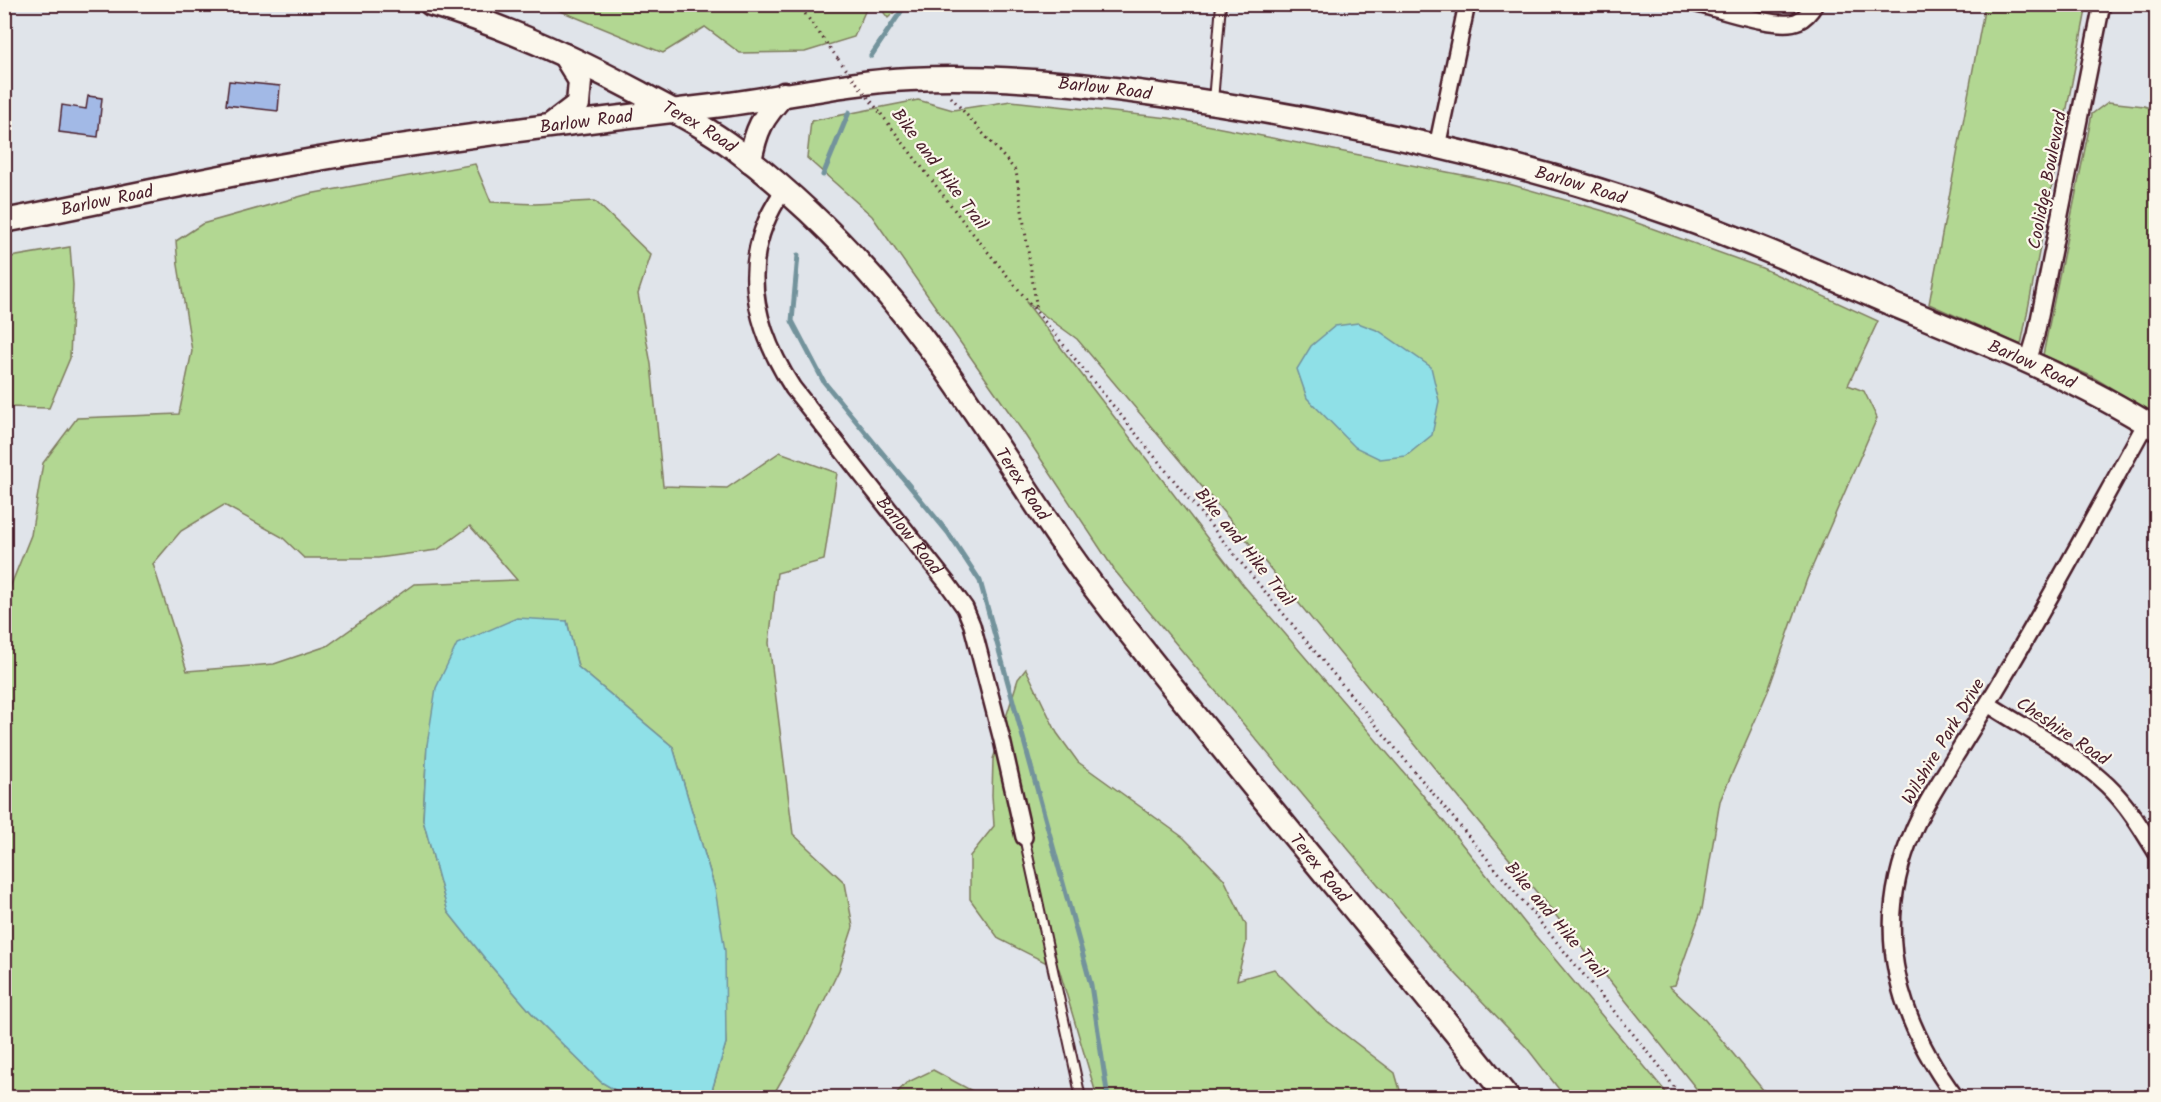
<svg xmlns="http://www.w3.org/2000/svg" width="2161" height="1102" font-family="Kalam,sans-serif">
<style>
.green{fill:#b2d792;stroke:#7e7b5e;stroke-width:1.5;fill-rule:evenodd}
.water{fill:#8fe0e7;stroke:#73939c;stroke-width:1.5}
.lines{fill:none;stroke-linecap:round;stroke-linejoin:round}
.stream{stroke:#73939c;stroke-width:5}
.building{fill:#a2b9e6;stroke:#4a1f2b;stroke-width:1.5}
.lane-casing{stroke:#4a1f2b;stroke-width:12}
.street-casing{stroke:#4a1f2b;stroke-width:20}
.secondary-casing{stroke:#4a1f2b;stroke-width:27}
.path{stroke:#4a1f2b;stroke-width:3;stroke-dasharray:1.5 4.5;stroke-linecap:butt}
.lane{stroke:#fbf7ec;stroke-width:8}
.street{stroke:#fbf7ec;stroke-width:15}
.secondary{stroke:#fbf7ec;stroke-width:22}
.path-bridge{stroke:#4a1f2b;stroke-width:3;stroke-dasharray:1.5 4.5;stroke-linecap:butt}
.labels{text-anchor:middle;stroke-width:4.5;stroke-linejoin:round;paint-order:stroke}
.street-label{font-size:18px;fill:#4a1f2b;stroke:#fbf7ec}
</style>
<rect width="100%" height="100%" fill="#e0e4ea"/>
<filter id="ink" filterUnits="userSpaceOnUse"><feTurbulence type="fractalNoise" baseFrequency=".0167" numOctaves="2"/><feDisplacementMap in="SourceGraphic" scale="12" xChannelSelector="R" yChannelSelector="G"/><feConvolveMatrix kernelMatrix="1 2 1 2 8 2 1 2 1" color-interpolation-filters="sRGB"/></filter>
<g filter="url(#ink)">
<!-- green -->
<g class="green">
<path d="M863,5l3,4 -12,28 -49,15 -65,1 -35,-26 -42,26 -117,-48z"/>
<path d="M878,5h24l-14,13z"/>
<path d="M1985,5h102l-66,340 -92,-41z"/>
<path d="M918,100l35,10 58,-9 158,17 340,66 95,27 158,57 116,53 -30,64 16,6 13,27 -70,161 -39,112 -48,110 -18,108 -27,76 -6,1 36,34 64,77h-66l-85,-106 -387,-470 -154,-182 -51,-37 218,284 174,203 110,138 142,170h-105l-38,-49 -95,-99 -317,-378 -92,-139 -151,-216 -65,-58 4,-37z"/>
<path d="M2108,102l36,4 12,4v305l-65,-39 -48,-21 49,-241z"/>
<path d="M475,164l16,38 44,2 60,-3 56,54 -13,39 13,70 12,122 64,2 53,-36 57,21 -13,87 -47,13 -8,70 24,191 52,49 8,44 -14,43 -34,70 -33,57h-62l16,-54 -11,-154 -42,-142 -95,-80 -11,-46 -140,124 -4,75 25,92 43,54 45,52 65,64 26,15 -622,1v-498l26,-65 12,-72 34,-45 102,-4 13,-63 -14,-86 -2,-24 26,-17 107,-30zM224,505l58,32 22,21h74l59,-8 33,-24 47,54 -103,4 -87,62 -53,18 -87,7 -34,-107 28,-33z"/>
<path d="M70,247l3,38 -3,73 -21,50 -44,-1v-149z"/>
<path d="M1026,669l31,64 21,29 106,76 40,41 22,46v19l-9,36 37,-11 48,48 73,56 7,24h-305l-38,-128 -60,-30 -29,-40v-43l24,-30 -2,-31 1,-36 25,-80z"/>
<path d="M933,1070l43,23 2,4h-85l13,-14z"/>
</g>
<!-- water -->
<g class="water">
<path d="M1358,323l21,8 52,36 8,34 -7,34 -26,21 -26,3 -25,-12 -48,-49 -10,-29 14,-23 24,-20z"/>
<path d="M517,618l50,3 11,46 95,80 42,142 10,62 1,92 -16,54h-83l-26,-15 -65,-64 -45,-52 -43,-54 -25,-92 4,-75 9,-57 21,-44z"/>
</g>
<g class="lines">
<!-- stream -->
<g class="stream">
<path d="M871,56l35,-52"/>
<path d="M823,175l26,-63"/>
<path d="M798,255l-6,66 32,61 125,152 31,47 111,404 17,113"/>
</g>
</g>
<!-- building -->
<g class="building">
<path d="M229,81l51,5 -2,25 -52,-6z"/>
<path d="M88,96l14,2 -4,39 -39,-5 3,-27 24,4z"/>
</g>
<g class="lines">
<defs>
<g id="lane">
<path d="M1213,101l8,-97"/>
<path d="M1024,837l57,261"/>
</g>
<g id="street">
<path d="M1697,4c22,5 82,26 101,17 7,-3 13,-10 17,-17"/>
<path d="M1437,147l30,-143"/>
<path id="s1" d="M784,190c-47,66 -32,135 9,198l154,195 18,25 7,17 30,115 22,97"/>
<path d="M2028,362l8,-27 66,-331"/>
<path d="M1988,704c40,26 84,48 119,81 20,19 35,44 49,67"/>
<path d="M1956,1098c-61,-82 -85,-172 -42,-269 10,-24 26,-47 40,-71 20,-32 40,-64 59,-97 46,-78 89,-159 133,-238"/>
</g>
<g id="secondary">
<path id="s2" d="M431,4c74,22 142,53 209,89 32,17 66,34 95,56 75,57 141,126 197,202 61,82 111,171 174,252 131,168 269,329 402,495"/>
<path d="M552,124l26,-20 2,-23 -16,-26"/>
<path d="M750,161c6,-32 12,-43 34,-67"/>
<path id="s3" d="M4,221c121,-24 241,-51 363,-70 118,-18 236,-32 355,-46 63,-8 124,-23 188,-26 104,-5 209,9 311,25 154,25 309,60 456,112 74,26 145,58 217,89 89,37 181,73 262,124"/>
</g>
</defs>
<!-- lane casing -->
<use href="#lane" class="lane-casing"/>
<!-- street casing -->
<use href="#street" class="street-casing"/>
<!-- secondary casing -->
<use href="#secondary" class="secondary-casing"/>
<!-- path -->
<g class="path">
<path d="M798,4l40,55"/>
<path d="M951,97l65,74 21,139"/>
<path d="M881,114l85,111 276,339 416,500 24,34"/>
</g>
<!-- lane -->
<use href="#lane" class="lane"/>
<!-- street -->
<use href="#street" class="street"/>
<!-- secondary -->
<use href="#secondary" class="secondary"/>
<!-- path-bridge -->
<path class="path-bridge" d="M838,59l43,55"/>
</g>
</g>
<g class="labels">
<!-- street labels -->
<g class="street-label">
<text dy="6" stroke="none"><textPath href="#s3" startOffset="1113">Barlow Road</textPath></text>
<text dy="6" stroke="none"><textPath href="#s3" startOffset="591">Barlow Road</textPath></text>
<text dy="6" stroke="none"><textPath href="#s2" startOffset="296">Terex Road</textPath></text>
<text transform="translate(940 169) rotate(53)" y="6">Bike and Hike Trail</text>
<text transform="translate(2047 180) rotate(-79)" y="6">Coolidge Boulevard</text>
<text dy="6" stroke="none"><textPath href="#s3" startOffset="1599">Barlow Road</textPath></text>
<text dy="6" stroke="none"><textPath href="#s3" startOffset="105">Barlow Road</textPath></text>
<text dy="6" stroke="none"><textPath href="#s3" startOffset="2085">Barlow Road</textPath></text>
<text dy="6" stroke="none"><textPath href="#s2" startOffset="782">Terex Road</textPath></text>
<text dy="6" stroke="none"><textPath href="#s1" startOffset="400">Barlow Road</textPath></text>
<text transform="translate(1245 547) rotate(51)" y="6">Bike and Hike Trail</text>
<text transform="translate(2063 731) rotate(34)" y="6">Cheshire Road</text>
<text transform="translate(1943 741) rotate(-59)" y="6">Wilshire Park Drive</text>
<text dy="6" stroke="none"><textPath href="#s2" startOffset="1268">Terex Road</textPath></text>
<text transform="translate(1556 920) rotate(50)" y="6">Bike and Hike Trail</text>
</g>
</g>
<!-- margin -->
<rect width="2161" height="1102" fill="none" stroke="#fbf7ec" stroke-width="24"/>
<rect x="12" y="12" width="2137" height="1078" fill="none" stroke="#4a1f2b" stroke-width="2" filter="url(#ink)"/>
</svg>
